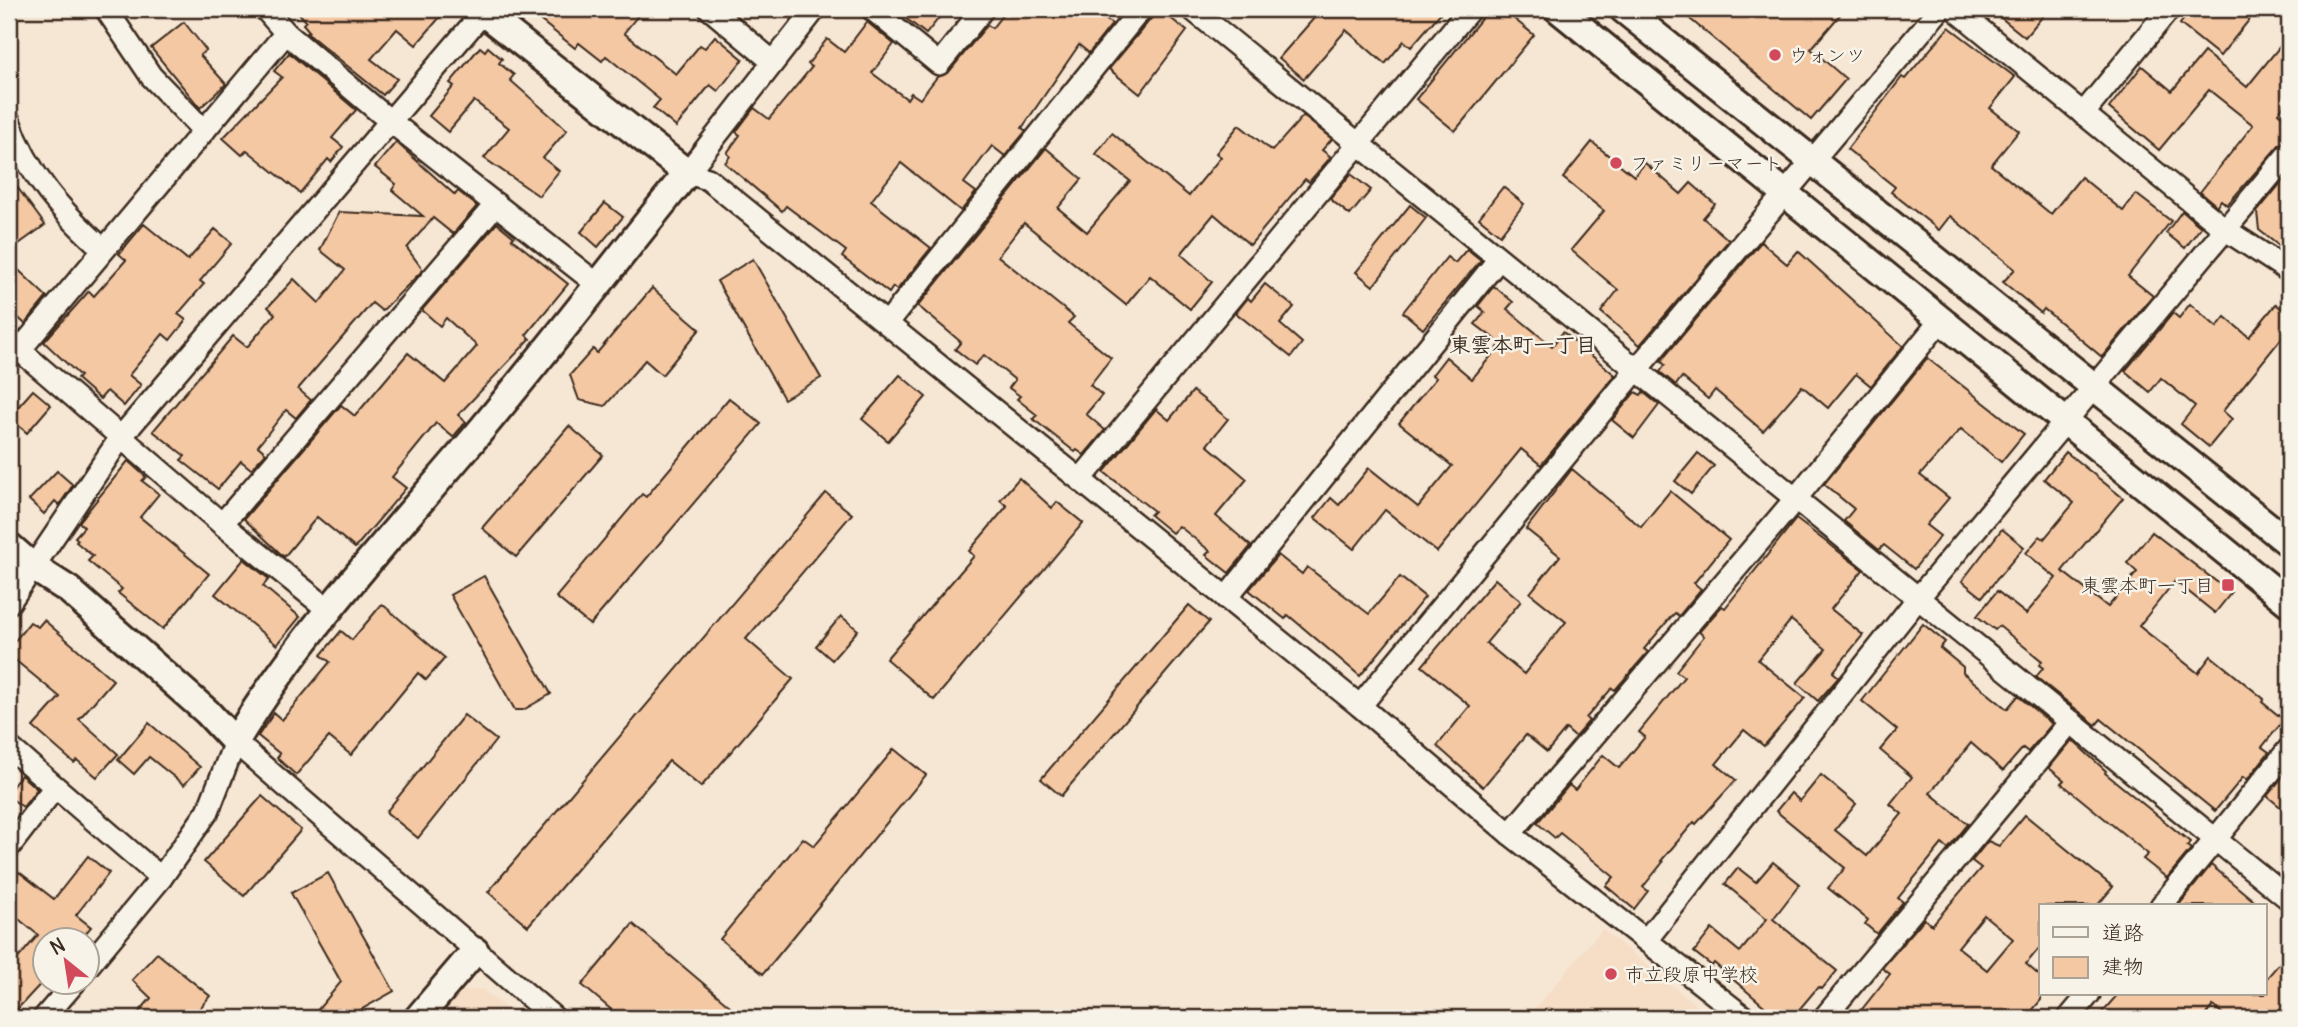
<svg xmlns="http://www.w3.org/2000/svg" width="2298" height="1027" font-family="Delius,'Klee One',sans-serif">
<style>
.built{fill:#f6ddc6}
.building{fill:#f5c8a4;stroke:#3b2a1e;stroke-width:2;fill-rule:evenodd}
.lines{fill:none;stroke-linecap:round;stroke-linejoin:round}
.minor-casing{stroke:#3b2a1e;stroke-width:26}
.tertiary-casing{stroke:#3b2a1e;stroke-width:32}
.minor{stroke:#f7f3e8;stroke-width:21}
.tertiary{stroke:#f7f3e8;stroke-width:26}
.poi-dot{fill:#d1495b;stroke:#f7f3e8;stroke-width:2.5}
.labels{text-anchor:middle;stroke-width:5;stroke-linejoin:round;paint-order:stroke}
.poi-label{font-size:19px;fill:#3b2a1e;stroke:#f7f3e8;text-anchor:start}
.neighbourhood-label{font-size:21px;font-weight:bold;fill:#3b2a1e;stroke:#f7f3e8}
</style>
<rect width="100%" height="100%" fill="#f6e6d4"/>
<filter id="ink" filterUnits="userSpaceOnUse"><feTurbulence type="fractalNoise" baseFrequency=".0143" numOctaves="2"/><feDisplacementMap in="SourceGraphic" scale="14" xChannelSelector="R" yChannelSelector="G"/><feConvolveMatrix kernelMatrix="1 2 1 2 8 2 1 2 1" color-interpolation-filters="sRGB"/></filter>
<g filter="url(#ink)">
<!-- built -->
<g class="built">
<path d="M1602,929l110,89h-185z"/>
<path d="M482,989l35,29h-84l22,-26z"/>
</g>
<!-- building -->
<g class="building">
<path d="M295,9h152l-31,36 -19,-16 -26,30 26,20 -14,16 -76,-62 2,-2 -6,-7 3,-3z"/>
<path d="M526,9h117l-19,24 52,41 24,-29 5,3 10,-12 28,23 -25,32 -8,-6 -34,42 -23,-19 7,-8 -54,-44 -4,5 -23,-18 -4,5z"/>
<path d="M894,9h52l-20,25z"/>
<path d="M1007,9h103l-6,9 8,6 -23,29 -10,-8 -57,83 4,3 -21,25 -13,-10 -28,37 12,9 -15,19 -60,-48 -30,38 60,47 -34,42 -4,-3 -4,6 -47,-36 4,-6 -60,-45 -4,5 -57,-48 5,-7 -3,-3 13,-18 -4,-3 18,-24 15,11 43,-52 -4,-3 19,-25 17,13 23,-30 27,22 -22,29 35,26 4,-6 9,6 17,-22 12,-5 34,-42 5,-5 4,3z"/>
<path d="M1159,9l28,22 -47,63 -31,-25z"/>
<path d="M1322,9h122l-33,38 -7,-6 -19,23 -39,-34 -42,49 -25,-21z"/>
<path d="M1489,9h13l32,26 -79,96 -39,-32z"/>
<path d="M1678,9h167l-34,40 35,30 -35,41z"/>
<path d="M1990,9h59l-24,28z"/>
<path d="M2192,9h66l-38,47 -40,-32z"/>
<path d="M184,22l22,28 -6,5 26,29 -26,24 -49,-60z"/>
<path d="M1949,27l66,50 -25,31 29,23 -28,34 60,49 30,-37 42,34 13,-17 35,27 -43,55 25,20 -51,61 -58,-48 -3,4 -38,-31 12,-13 -65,-53 -11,14 -48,-38 4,-5 -48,-38 55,-72 3,2z"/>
<path d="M2289,35v64l-11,14 11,9v18l-10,5 -52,60 -6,-5 -4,6 -17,-14 53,-67 -44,-35 -50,60 -50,-42 33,-42 30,25 32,-39 43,35z"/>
<path d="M480,47l5,4 3,-4 14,12 -3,4 15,12 -4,5 57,50 -24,28 16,13 -20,25 -55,-38 25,-30 -35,-27 -26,31 -19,-16 25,-30 -4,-3z"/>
<path d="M289,53l67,57 -24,28 11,9 -12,15 -3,-3 -28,34 -53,-43 -5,5 -19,-17 59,-61 -8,-6z"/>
<path d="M1303,116l29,23 -10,11 9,7 -22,25 -4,-3 -55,66 -36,-31 -33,40 31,28 -22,27 -40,-33 -24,29 -102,-82 -26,33 76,61 -6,6 43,35 -21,27 12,10 -16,19 19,16 -21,25 -7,-5 -2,2 -42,-33 4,-4 -20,-16 3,-3 -11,-8 6,-8 -31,-25 -9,10 -20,-16 6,-7 -43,-36 128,-158 36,31 -24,29 29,24 43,-51 -34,-27 16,-21 77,63 32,-39 -5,-4 23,-28 33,26z"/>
<path d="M396,142l59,53 3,-4 19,15 -24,28 -20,-16 -26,30 16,22 -41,41 -10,-8 -74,86 13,11 -15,18 -10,-8 -28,36 8,7 -15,16 -10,-8 -23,28 -37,-29 4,-4 -32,-25 80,-95 14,11 28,-33 -7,-7 26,-28 25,24 26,-33 -25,-20 19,-38 84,4 -31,-26 4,-6 -21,-17z"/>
<path d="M1592,142l42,34 11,-13 36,31 10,-11 24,21 -12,14 26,22 -89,105 -39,-33 17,-22 -47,-40 33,-39 -41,-33z"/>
<path d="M2289,173v81l-30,-24 -2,-18z"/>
<path d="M1351,174l20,16 -21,25 -20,-16z"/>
<path d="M9,176l36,49 -36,26z"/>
<path d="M1503,187l21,17 -24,31 -21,-17z"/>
<path d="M605,203l18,14 -25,30 -17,-15z"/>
<path d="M1410,205l16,13 -53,68 -17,-14z"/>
<path d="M2182,211l19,16 -16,21 -19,-15z"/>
<path d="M497,223l17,14 -2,2 56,45 -42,51 4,4 -72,76 8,7 -13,15 -17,-14 -44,54 14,11 -51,60 -38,-31 -33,40 -40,-38 97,-114 14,11 53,-63 37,30 32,-37 -31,-28 -6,8 -18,-16z"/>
<path d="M144,224l44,36 27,-31 17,14 -32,38 4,3 -26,30 8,6 -16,20 -7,-6 -34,41 12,10 -17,21 -17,-15 -7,8 -23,-20 3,-3 -36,-34 45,-51 5,5 32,-36 -7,-6z"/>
<path d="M1761,242l26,22 11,-13 105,95 -32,40 -15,-12 -28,34 -26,-22 -39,45 -48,-41 -7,9 -26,-22 -6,8 -16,-13 5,-7 -4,-4z"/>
<path d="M1467,249l14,11 -58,69 -20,-17 44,-55 8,6z"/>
<path d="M753,259l68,119 -37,21 -67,-118z"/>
<path d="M9,261l38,36 -22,27 -16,-15z"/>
<path d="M1265,284l29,23 -14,17 22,19 -11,14 -55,-44 12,-15 3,3z"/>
<path d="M1494,286l19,16 -6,7 45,37 11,-14 52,43 -74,90 -20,-16 -84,103 -52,-42 -31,39 -39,-31 16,-20 8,7 30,-37 49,39 34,-41 -53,-43 37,-45 -4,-3 14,-18 26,22 29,-35 -26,-20 10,-12 -7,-6z"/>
<path d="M652,288l48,41 -38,46 -17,-15 -40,46 -26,-6 -9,-25 23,-26 4,4z"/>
<path d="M2190,304l27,23 8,-10 24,20 27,-33 13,11v14l-66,82 9,8 -23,28 -28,-23 14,-18 -34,-28 -11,14 -25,-21 48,-58 6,5z"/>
<path d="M1927,358l97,76 -23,28 -40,-33 -41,46 29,23 -23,27 14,11 -26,33 -30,-24 -5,5 -35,-29 10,-12 -30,-25z"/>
<path d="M900,375l26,22 -38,44 -26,-22z"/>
<path d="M33,390l18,15 -24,28 -18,-16z"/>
<path d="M1193,391l35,28 -21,26 40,34 -31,37 35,30 -22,27 -23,-18 4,-4 -31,-25 -7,7 -22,-18 4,-4 -50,-39 52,-63 13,11z"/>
<path d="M1635,392l6,3 2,-3 16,13 -25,33 -22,-18z"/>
<path d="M729,398l32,26 -171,201 -34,-28 86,-103 4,3z"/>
<path d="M569,426l34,29 -87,102 -34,-29z"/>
<path d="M2066,452l57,46 -61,73 46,36 29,-35 -10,-9 25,-31 79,61 -16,20 -40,-32 -36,45 59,47 13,-17 53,43 -2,3 22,18 -22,27 7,5 -22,28 -4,-3 -28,34 -114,-92 -5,6 -60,-48 7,-9 -4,-3 3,-4 -43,-35 -4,4 -18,-14 20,-25 29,23 30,-36 -30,-25 14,-17 4,3 30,-36 -30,-24z"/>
<path d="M1698,453l16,13 -23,28 -16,-13z"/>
<path d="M128,461l18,16 -4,4 17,13 -19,23 69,57 -46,55 -45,-36 4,-4 -34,-28 5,-5 -17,-14 2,-2 -3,-3 9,-10 -5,-5z"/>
<path d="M1572,469l69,58 29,-36 59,49 -35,43 7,6 -22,27 -4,-3 -5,5 -26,31 4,3 -33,38 -3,-2 -26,30 3,3 -14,16 -9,-8 -19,23 -21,-17 -43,52 -46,-41 33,-40 -48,-40 73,-87 26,22 -35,42 38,31 42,-52 -36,-29 30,-37 -34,-27z"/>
<path d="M57,471l16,14 -14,20 -4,-4 -11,13 -15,-14z"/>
<path d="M1019,478l33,30 5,-6 26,21 -149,177 -48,-41 88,-103 -5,-5 38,-45 -7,-6z"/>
<path d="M826,493l26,21 -106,125 47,40 -92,108 -32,-26 -141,165 -40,-34z"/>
<path d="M1796,519l67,51 -32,39 32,26 -30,37 6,5 -21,24 -21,-18 29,-34 -35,-29 -33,40 47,38 -41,48 -20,-16 -28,34 20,16 -40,44 -2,-2 -33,39 2,1 -20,25 5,4 -14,18 -28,-23 8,-9 -54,-44 -5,5 -18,-15 32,-38 6,5 28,-35 16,13 26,-31 -6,-5 45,-55 -8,-6 28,-35 -5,-4 23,-26 3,2z"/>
<path d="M2002,529l22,18 -42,50 -20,-16z"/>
<path d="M1278,555l24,19 5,-7 62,47 31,-37 25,20 -65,79 -72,-61 -3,4 -36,-29z"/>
<path d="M244,559l25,20 -6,7 37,31 -23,28 -62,-51z"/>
<path d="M484,576l67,118 -28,16h-8l-65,-115z"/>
<path d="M382,604l63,54 -19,22 -8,-7 -67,82 -22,-18 -33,38 -19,-17 3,-4 -22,-18 16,-23 8,7 48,-58 -9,-7 20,-24 11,9z"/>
<path d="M1189,605l20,17 -148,174 -20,-17z"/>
<path d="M841,616l17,14 -26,30 -16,-14z"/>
<path d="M44,620l69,60 -34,39 39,35 -21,23 -20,-17 -3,3 -41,-36 27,-30 -51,-42v-7l21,-26 8,5z"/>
<path d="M1923,624l22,18 -5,6 23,19v6l44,36 11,-13 34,28 -24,28 -5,-4 -20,23 -32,-28 -41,50 38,31 -20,25 -6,-5 -44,54 5,4 -26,32 -12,-10 3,-4 -40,-32 17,-20 -69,-57 15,-18 9,8 21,-26 35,29 -21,26 32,26 35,-42 -12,-10 22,-27 -32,-27 17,-20 -35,-29z"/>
<path d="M464,715l32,25 -78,98 -32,-26z"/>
<path d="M149,723l51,44 -16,18 -35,-28 -15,17 -16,-14z"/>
<path d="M2072,740l34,31 -1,2 85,69 -3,4 4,3 -24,29 -24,-19 5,-5 -87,-71 3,-3 -15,-12z"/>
<path d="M894,749l32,26 -163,199 -43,-35 83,-101 11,8z"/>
<path d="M2289,769v45l-22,-18z"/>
<path d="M21,775l16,14 -14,18 -14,-10v-6z"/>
<path d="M262,796l39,34 -57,66 -40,-34z"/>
<path d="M2025,815l88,72 -16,19h-56v40l-15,18 15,13v23l-15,18h-171l35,-44 -8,-6 42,-49 8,6 49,-57 -9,-7 16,-20 11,5zM1984,915l29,24 -26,31 -29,-23z"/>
<path d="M88,856l21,17 -33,42 15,12 -11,13h-34v38l-37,40v-49l29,-34 -29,-24v-26l10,-13 35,27z"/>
<path d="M1773,862l27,22 -27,35 64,52 -15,18 -4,-2 -26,31h-14l-64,-55 -2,3 -18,-14 18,-23 28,23 27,-33 -42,-35 13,-16 18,14z"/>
<path d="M2211,865l49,41h-82z"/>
<path d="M328,873l66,118 -48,27h-35l30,-36 -50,-89z"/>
<path d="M633,924l97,82 -11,12h-98l-39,-33z"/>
<path d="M2289,952v66h-61l-15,-12 -10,12h-106l21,-24h147v-14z"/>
<path d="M157,953l53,43 -18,22h-58l17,-20 -19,-18z"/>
</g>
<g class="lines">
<defs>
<g id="minor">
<path d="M106,9l45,67 53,55"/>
<path d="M265,9l21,24 104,88 207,163"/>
<path d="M710,9l62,52"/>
<path d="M815,9l-128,164 21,6 652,527 150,128 235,184"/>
<path d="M872,9l67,55 44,-55"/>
<path d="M1192,9l1097,890"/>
<path d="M1955,9l271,221 63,41"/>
<path d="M2083,114l86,-105"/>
<path d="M9,121c19,54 53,91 94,128"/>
<path d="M888,322l253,-313"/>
<path d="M9,341l213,183 107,86"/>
<path d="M19,351l267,-318"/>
<path d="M1081,479l389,-470"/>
<path d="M222,524l274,-320"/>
<path d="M1226,598l272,-338"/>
<path d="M9,603l112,-166 365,-428"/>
<path d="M1360,706l277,-337 303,-360"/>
<path d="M9,747l152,131"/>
<path d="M1510,834l287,-337 144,-177"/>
<path d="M9,847l46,-60"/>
<path d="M2161,906l128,-157"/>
<path d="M1647,939l272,-342 370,-444"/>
<path d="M88,966l73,-88 47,-67 27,-69 319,276"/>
<path d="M44,1018l31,-36"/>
<path d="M1824,1018l247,-297"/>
<path d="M2069,1018l20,-24"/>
</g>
<g id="tertiary">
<path d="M1558,9l731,594"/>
<path d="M1623,9l666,534"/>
<path d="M9,546l24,21 36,23 138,122 28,30c66,-109 154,-203 236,-300 74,-88 144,-180 216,-269l-208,-164"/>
<path d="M418,1018l57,-67"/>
</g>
</defs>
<!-- minor casing -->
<use href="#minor" class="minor-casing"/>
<!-- tertiary casing -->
<use href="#tertiary" class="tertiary-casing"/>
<!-- minor -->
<use href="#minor" class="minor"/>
<!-- tertiary -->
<use href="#tertiary" class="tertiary"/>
</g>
</g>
<!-- markers -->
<g class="poi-dot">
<circle cx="1775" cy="55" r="7"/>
<circle cx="1616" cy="163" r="7"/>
<rect x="2221" y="578" width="14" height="14" rx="3.5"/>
<circle cx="1611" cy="974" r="7"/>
</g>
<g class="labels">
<!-- poi labels -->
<g class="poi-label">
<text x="1789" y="62">ウォンツ</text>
<text x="1630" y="170">ファミリーマート</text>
<text x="2214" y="592" text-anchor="end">東雲本町一丁目</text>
<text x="1625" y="981">市立段原中学校</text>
</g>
<!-- neighbourhood labels -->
<g class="neighbourhood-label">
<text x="1523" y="352">東雲本町一丁目</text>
</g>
</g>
<!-- margin -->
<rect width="2298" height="1027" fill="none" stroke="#f7f3e8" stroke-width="35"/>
<rect x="18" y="18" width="2263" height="992" fill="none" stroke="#3b2a1e" stroke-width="2.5" filter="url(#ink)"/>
<!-- legend -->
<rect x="2039" y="904" width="228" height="91" fill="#f7f3e8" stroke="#aca397" stroke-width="2"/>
<rect x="2053" y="927" width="35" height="10" fill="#f7f3e8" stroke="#aca397" stroke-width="2"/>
<text x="2102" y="940" font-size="21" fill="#3b2a1e">道路</text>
<rect x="2053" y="957" width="35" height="21" fill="#f5c8a4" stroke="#aca397" stroke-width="2"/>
<text x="2102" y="974" font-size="21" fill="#3b2a1e">建物</text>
<!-- north arrow -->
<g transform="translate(66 961) rotate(330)"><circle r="33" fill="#f7f3e8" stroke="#aca397" stroke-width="2"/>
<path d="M0-5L12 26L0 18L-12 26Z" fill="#d1495b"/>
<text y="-10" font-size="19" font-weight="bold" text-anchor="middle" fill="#3b2a1e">N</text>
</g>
</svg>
